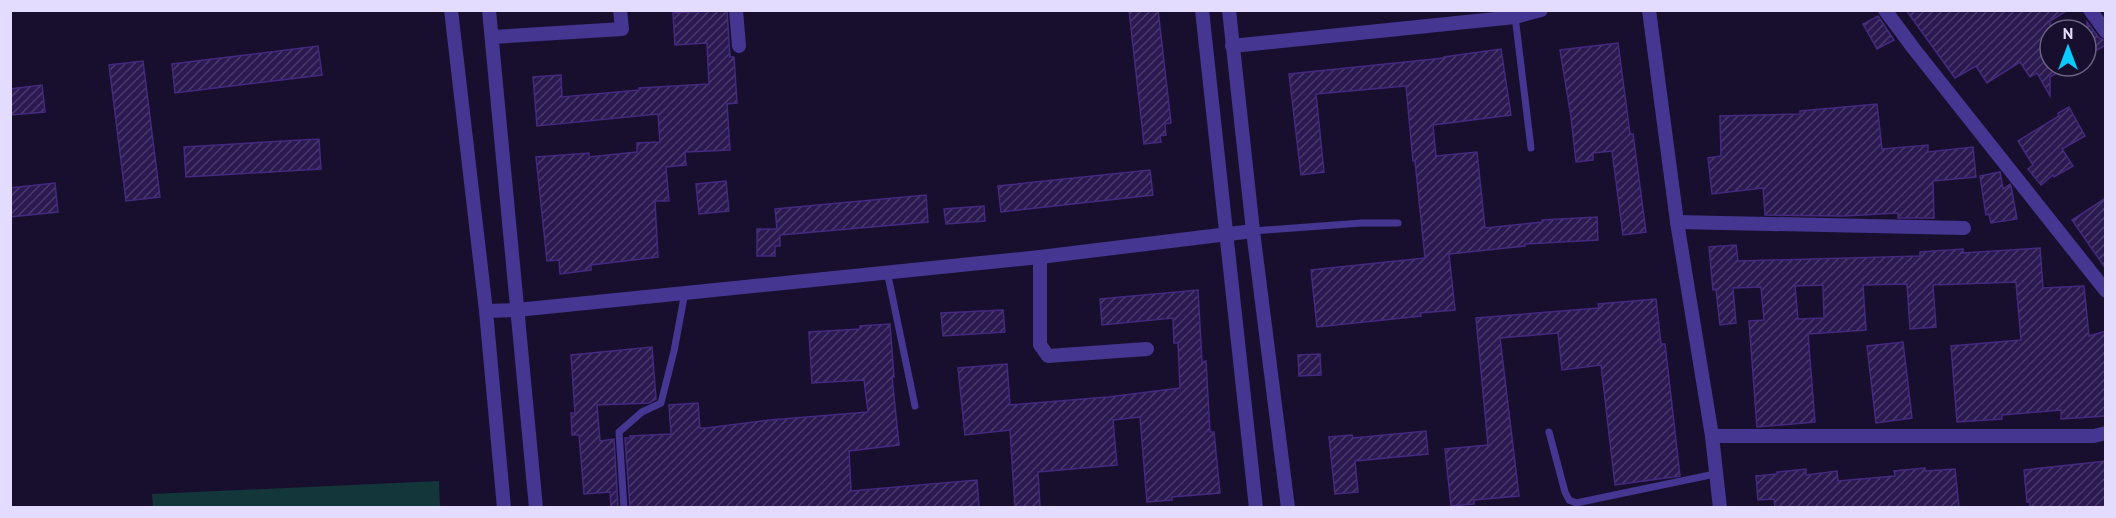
<svg xmlns="http://www.w3.org/2000/svg" width="2116" height="518" font-family="'PT Sans',sans-serif">
<style>
.garden{fill:#123639}
.building{fill:url(#building-hatch);stroke:#44297f;stroke-width:1.5;fill-rule:evenodd}
.lines{fill:none;stroke-linecap:round;stroke-linejoin:round}
.lane{stroke:#443691;stroke-width:7}
.street{stroke:#443691;stroke-width:14}
</style>
<defs>
<pattern id="building-hatch" width="6" height="6" patternUnits="userSpaceOnUse" patternTransform="scale(1.5)"><rect width="6" height="6" fill="#2b1951"/><path d="M-1 1l2-2M0 6l6-6M5 7l2-2" fill="none" stroke="#4a3a6b"/></pattern>
</defs>
<rect width="100%" height="100%" fill="#180f2e"/>
<!-- garden -->
<path class="garden" d="M439,481l1,26h-287l-1,-13z"/>
<!-- building -->
<g class="building">
<path d="M727,10l3,47h4l3,46 -10,1 3,46 -45,2 1,13 -20,2 3,34h-14l3,56 -67,8v5l-31,4 -1,-14 -12,1 -11,-104 53,-4v4l48,-5v-9l23,-1 -2,-28 -121,12 -4,-49 28,-2 1,22 77,-7v-2l70,-4 -2,-41 -32,2 -2,-32z"/>
<path d="M1129,10h29l13,113 -6,1 1,11 -6,1 1,6 -17,2z"/>
<path d="M1906,10h162l-18,11v45h19l-19,11v19l-13,-23 -7,4 -10,-15 -33,21 -11,-17 -21,12z"/>
<path d="M1878,16l16,24 -17,9 -14,-25z"/>
<path d="M2087,22l12,16 7,3v4l-20,11z"/>
<path d="M1618,43l12,91h3l13,98 -23,3 -11,-84 -19,2v7l-17,2 -5,-45 -11,-67z"/>
<path d="M318,46l4,29 -147,18 -3,-29z"/>
<path d="M1501,49l10,66 -78,10 3,31 41,-4 8,76 57,-6v-2l55,-3 1,23 -73,4v2l-76,8 6,56 -35,3 1,3 -104,11 -6,-57 114,-12 -10,-97h-2l-7,-75 -90,8 8,78 -23,3 -12,-101 155,-16v-1z"/>
<path d="M143,61l17,136 -34,4 -17,-136z"/>
<path d="M42,85l3,27 -35,3v-26z"/>
<path d="M1877,104l5,45 46,-4v7l45,-5 3,30 -43,4 1,37h-36v-5l-54,3 -79,-1 -2,-27 -51,6 -4,-36 13,-2 -1,-40 80,-2v-3z"/>
<path d="M2069,107l16,29 -23,13 11,17 -19,11 -1,-2 -12,10 -13,-16 5,-4 -15,-24 41,-25 -1,-3z"/>
<path d="M319,139l2,30 -135,8 -2,-30z"/>
<path d="M1150,170l3,25 -152,17 -3,-26z"/>
<path d="M2000,172l3,17 7,-5 1,2 6,33 -26,4 -2,-9 -3,1 -6,-39z"/>
<path d="M726,181l3,30 -30,3 -3,-30z"/>
<path d="M55,183l3,29 -48,5v-29z"/>
<path d="M926,195l2,27 -148,13v11h-5v10h-18v-27h20l-2,-20z"/>
<path d="M2106,198v71l-34,-49z"/>
<path d="M984,206l1,15 -39,3 -2,-15z"/>
<path d="M1736,245l2,16 182,-5v-4l43,-3v4l77,-5 3,40 41,-2 5,50 17,-5v85l-45,3v-9l-59,5v4l-45,3 -6,-76 70,-6 -5,-58 -83,3 3,42 -26,2 -3,-45 -44,1 3,45 -58,4 7,88 -58,5 -8,-106 15,-1 -3,-33 -28,1 3,35 -16,2 -4,-36 -3,1 -4,-43zM1823,285l1,33 -26,1 -3,-33z"/>
<path d="M1198,290l4,72 4,-1 4,71h4l6,61 -48,4v3l-25,2 -7,-85 -27,3 4,45 -79,7 2,35h-25l-5,-77 -45,5 -7,-67 49,-4 3,41 98,-8 72,-9 -2,-45h-4l-1,-25 -71,7 -2,-26z"/>
<path d="M1656,299l5,45h4l15,132 -65,9 -14,-120 -39,5 -4,-37 -58,5 19,158 -45,4v4l-23,2 -6,-57 43,-4 -12,-127 123,-10 -1,-4z"/>
<path d="M1003,310l2,22 -62,4 -2,-23z"/>
<path d="M890,324l4,53h-2l7,68 -50,6 2,40 126,-11 2,27h-349l-5,-69h6l-1,-2 41,-2 -2,-29 29,-2 2,25h6l64,-8 98,-8 -4,-32 -52,3 -3,-51 51,-3v-3z"/>
<path d="M1903,342l9,76 -36,5 -9,-77z"/>
<path d="M652,347l4,52 -7,4 -52,2 3,36 14,-2 4,68h-7l-1,-15 -26,2 -5,-59h-7l-1,-22h4l-4,-58z"/>
<path d="M1320,354l1,21 -22,1 -1,-21z"/>
<path d="M1426,431l2,23 -73,7 3,31 -23,2 -6,-57 23,-2 1,3z"/>
<path d="M2106,461v46h-76v-5h-3l-3,-32z"/>
<path d="M1925,468l1,3 29,-2 4,38h-184l-1,-8 -16,1 -2,-24 21,-2v-2l29,-3v6l31,-4 1,10 57,-5 -1,-5z"/>
</g>
<g class="lines">
<!-- lane -->
<g class="lane">
<path d="M1515,16l16,132"/>
<path d="M1253,231l109,-8h36"/>
<path d="M887,271l28,135"/>
<path d="M1549,432l16,60 4,8 7,3 139,-29"/>
<path d="M624,508l-5,-76 23,-20 19,-9 13,-52 11,-59"/>
</g>
<!-- street -->
<g class="street">
<path d="M451,10l35,301 18,197"/>
<path d="M489,10l47,498"/>
<path d="M736,10l3,36"/>
<path d="M1202,10l54,498"/>
<path d="M1229,10l24,221 35,277"/>
<path d="M1649,10l28,212 35,214 8,72"/>
<path d="M1885,10l29,39 192,242"/>
<path d="M2090,10l16,22"/>
<path d="M492,37l130,-8 -2,-19"/>
<path d="M1232,46l283,-29 26,-7"/>
<path d="M1677,222l287,6"/>
<path d="M1040,257v88l8,11 99,-7"/>
<path d="M486,311l31,-1 523,-53 213,-26"/>
<path d="M1712,436h382l12,-3"/>
</g>
</g>
<!-- border -->
<rect width="2116" height="518" fill="none" stroke="#e4dcff" stroke-width="24"/>
<!-- north arrow -->
<g transform="translate(2068 48)"><circle r="28" fill="#180f2e" stroke="#6a6182" stroke-width="1.5"/>
<path d="M0-4.5L10 22L0 15L-10 22Z" fill="#08cbff"/>
<text y="-9" font-size="16" font-weight="bold" text-anchor="middle" fill="#e4dcff">N</text>
</g>
</svg>
